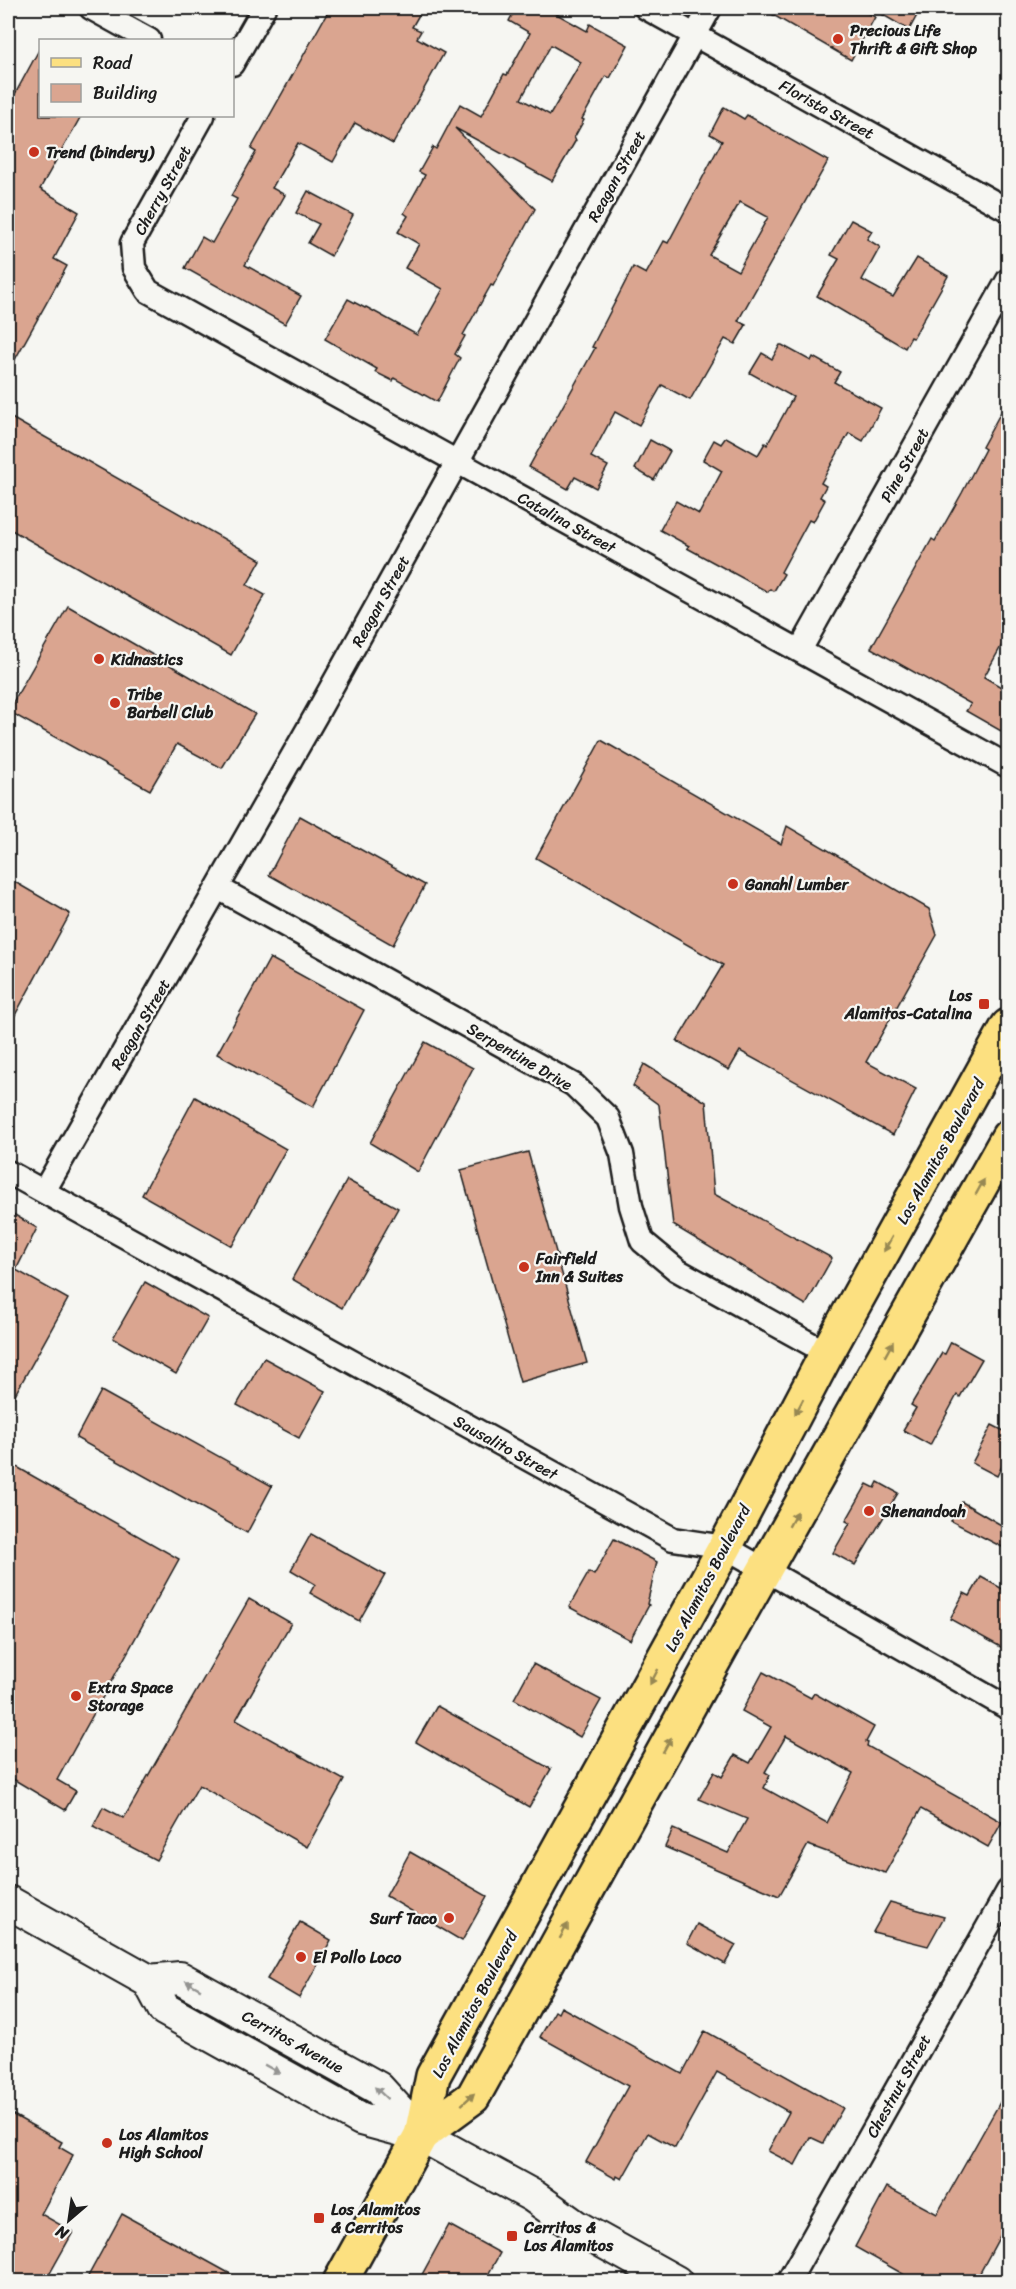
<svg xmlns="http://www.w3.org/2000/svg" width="1016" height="2289" font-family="Sriracha,sans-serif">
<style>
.building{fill:#daa590;stroke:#1c1c1c;stroke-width:1.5;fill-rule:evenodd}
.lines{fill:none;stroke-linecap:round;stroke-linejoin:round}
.minor-casing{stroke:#1c1c1c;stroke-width:27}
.secondary-casing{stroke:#1c1c1c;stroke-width:36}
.primary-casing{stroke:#1c1c1c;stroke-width:38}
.minor{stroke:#f6f6f2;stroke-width:22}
.secondary{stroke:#f6f6f2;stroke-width:32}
.primary{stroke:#fce080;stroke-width:33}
.oneway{fill:#978853}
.oneway2{fill:#949492}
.poi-dot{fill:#c8321e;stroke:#f6f6f2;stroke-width:2}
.labels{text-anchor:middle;stroke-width:4.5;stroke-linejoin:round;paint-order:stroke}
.poi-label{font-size:16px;font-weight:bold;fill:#1c1c1c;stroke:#f6f6f2;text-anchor:start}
.street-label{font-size:16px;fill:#1c1c1c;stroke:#f6f6f2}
</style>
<rect width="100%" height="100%" fill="#f6f6f2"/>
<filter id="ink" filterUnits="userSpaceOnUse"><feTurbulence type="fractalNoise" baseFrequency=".0167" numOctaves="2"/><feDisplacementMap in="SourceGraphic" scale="12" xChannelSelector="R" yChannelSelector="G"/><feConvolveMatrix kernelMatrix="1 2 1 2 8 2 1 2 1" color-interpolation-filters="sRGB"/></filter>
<g filter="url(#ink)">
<!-- building -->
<g class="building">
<path d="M330,8h93l-11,19 9,4 -4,7 27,15 -51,91 -38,-21 -22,39 -35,-19 -26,45 13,7 -40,70 56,31 -16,28 -100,-56 17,-31 10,6 25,-44 -6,-3 25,-44 -5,-3z"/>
<path d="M516,8h30l41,23 3,-7 38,21 -18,33 -4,-2 -24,43 2,1 -10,18 2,2 -24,41 -97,-53 80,81 -42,77 -2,-1 -28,50 2,1 -10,18 5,4 -23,44 -43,-24 -1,3 -18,-9 2,-3 -52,-30 23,-40 17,9 1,-1 51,28 26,-46 -38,-21 14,-24 -21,-12 10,-16 -4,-3 21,-38 -6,-3 14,-25 3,2 24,-45 21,12 23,-42 3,1 23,-42 -21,-12zM551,45l30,17 -31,53 -29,-16z"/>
<path d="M761,8h97l17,9 -24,43z"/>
<path d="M871,8h50l-12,22z"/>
<path d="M40,48v68h41l-41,73 39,23 -25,47 13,7 -59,106v-134l3,-11 -3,-2v-118z"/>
<path d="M724,107l20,12 3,-4 81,46 -90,160 8,4 -11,19 -10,-5 -35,61 -28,-15 -23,40 -24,-13 -24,45 17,9 -12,22 -21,-11 -7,12 -39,-22 66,-119 -3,-1 41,-80 13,7 18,-33 4,2 54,-102 -12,-7zM740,202l28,15 -30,54 -29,-16z"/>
<path d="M308,191l45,24 -22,41 -23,-13 11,-19 -23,-11z"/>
<path d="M851,220l21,11 -5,8 13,8 -18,33 31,17 24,-39 31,18 -35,62 -2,-1 -6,11 -88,-52 22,-37 -8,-4z"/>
<path d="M780,345h2l29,16 2,-4 27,15 -6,10 47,26 -18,33 -14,-8 -28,50 5,3 -6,11 5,3 -12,22 -4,-2 -28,52 3,2 -10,17 -4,-2 -2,3 -81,-44 2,-2 -29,-16 16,-29 23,13 23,-43 -19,-11 11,-20 7,4 5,-7 32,18 7,-12 2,2 26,-48 -43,-24 12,-20 10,6z"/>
<path d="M1008,399v235l-24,43 24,14v44l-42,-24 5,-7 -100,-56 61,-109 3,2 27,-48 23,-44 -3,-2z"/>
<path d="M8,416l253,144 -14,25 18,10 -34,60 -223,-127z"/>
<path d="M650,440l20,11 -16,29 -19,-11z"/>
<path d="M68,606l187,108 -33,54 -45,-24 -27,46 -142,-79z"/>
<path d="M601,740l180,104 6,-18 142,83 8,26 -71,127 50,27 -23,46 -153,-84 -11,19 -52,-29 46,-76 -187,-107z"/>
<path d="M300,816l125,69 -32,60 -124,-70z"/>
<path d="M8,878l62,36 -62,114z"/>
<path d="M270,958l94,52 -51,97 -96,-53z"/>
<path d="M425,1042l48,26 -55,104 -48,-29z"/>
<path d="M644,1064l62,38 8,92 118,64 -26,47 -133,-80 -14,-120 -26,-19z"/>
<path d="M195,1097l91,52 -54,97 -90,-51z"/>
<path d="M528,1152l59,211 -67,19 -59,-212z"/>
<path d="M347,1180l51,28 -56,100 -50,-29z"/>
<path d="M8,1211l29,17 -21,42 52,29 -60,108z"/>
<path d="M145,1282l63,36 -32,56 -63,-36z"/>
<path d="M951,1342l31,17 -22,38 -3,-2 -27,50 -27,-15 13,-22 -5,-3 31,-52 3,1z"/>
<path d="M264,1358l61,33 -26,47 -62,-33z"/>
<path d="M101,1391l171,95 -25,47 -171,-95z"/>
<path d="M992,1425l16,8v21l-11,22 -25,-13z"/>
<path d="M8,1462l171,97 -122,221 19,11 -11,19 -57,-34z"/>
<path d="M878,1482l20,11 -43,72 -22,-12 17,-30 -4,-2 21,-37 8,4z"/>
<path d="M962,1502l46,27v21l-57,-29z"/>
<path d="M311,1534l74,41 -26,46 -49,-28 5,-9 -24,-14z"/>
<path d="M614,1539l43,23 -10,42 2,1 -19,35 -61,-33 20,-35 5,3z"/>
<path d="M981,1577l27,15v59l-58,-32 14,-26 6,3z"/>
<path d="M249,1599l42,24 -55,97 108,60 -37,67 -108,-62 -43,75 -63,-33 10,-20 21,11z"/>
<path d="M533,1664l68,36 -21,37 -66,-38z"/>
<path d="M763,1672l48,26 3,-5 60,34 -8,15 2,1 -1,3 135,76 -14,25 -67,-38 -36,64 -77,-28 -29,51 -114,-49 8,-18 55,24 19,-34 -48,-20 15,-27 8,5 13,-22 15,8 21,-36 -29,-16zM786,1736l67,37 -26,50 -63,-35 6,-13 -5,-3z"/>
<path d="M437,1706l114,63 -22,38 -113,-65z"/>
<path d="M410,1852l77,44 -25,45 -76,-45z"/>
<path d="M890,1902l54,15 -16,29 -55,-14z"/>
<path d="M300,1922l31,18 -32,58 -32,-19z"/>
<path d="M697,1924l39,21 -11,19 -38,-21z"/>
<path d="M561,2007l121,67 23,-43 138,77 -20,35 -13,-6 -15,28 -27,-14 21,-39 -72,-40 -42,76 -27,-15 -26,46 -5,-3 -1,3 -30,-17 42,-76 -88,-49 15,-26 3,2z"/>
<path d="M1008,2088v133l-33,61h-58l-62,-35 32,-60 50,27z"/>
<path d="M8,2112l54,30 -3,5 14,8 -32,59 32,18 -28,50h-37z"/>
<path d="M122,2214l123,68h-160z"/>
<path d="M449,2225l51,28 -16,29h-66z"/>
</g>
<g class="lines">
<defs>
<g id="minor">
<path d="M91,8l58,32"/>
<path d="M646,8l362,202"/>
<path d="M232,64l32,-56"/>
<path d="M203,116l-71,127 2,25 14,23 860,475"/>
<path d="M800,650l208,-370"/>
<path d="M218,888l356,197 34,33 14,36 9,52 11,35 35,29 150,83"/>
<path d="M8,1172l665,367 52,8 283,161"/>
<path d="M44,1191l272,-476 394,-707"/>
<path d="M788,2282l220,-391"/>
</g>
<g id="secondary">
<path d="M8,1902l141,79 15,28 197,110 60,16 112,61 42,30 101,56"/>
<path d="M149,1981l31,-3 198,110 43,47"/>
</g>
<g id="primary">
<path d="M421,2135l52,-38 256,-464 279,-496"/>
<path d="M340,2282l81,-147 12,-59 292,-529 102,-194 181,-327"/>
</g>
</defs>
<!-- minor casing -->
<use href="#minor" class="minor-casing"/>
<!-- secondary casing -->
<use href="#secondary" class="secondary-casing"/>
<!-- primary casing -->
<use href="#primary" class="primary-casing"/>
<!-- minor -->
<use href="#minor" class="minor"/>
<!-- secondary -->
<use href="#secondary" class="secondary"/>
<!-- primary -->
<use href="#primary" class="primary"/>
</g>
<!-- one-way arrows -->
<defs><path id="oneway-solid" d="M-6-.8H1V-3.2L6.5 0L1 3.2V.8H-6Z" transform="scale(1.5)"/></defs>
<g class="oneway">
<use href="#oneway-solid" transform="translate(980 1187) rotate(-61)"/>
<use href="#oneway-solid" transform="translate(888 1244) rotate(119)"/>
<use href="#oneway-solid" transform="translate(889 1349) rotate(-61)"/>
<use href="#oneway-solid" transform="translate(799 1407) rotate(118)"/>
<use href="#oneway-solid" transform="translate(793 1519) rotate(-61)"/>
<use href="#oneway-solid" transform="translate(654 1677) rotate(118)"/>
<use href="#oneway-solid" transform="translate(667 1745) rotate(-61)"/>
<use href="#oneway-solid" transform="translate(564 1931) rotate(-61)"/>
<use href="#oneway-solid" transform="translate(468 2099) rotate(-42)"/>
</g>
<g class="oneway2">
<use href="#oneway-solid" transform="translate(193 1985) rotate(-151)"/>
<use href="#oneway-solid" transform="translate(272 2069) rotate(29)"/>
<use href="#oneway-solid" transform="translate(381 2093) rotate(-137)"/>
</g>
</g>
<!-- markers -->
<g class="poi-dot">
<circle cx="838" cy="39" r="6"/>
<circle cx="34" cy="152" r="6"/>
<circle cx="99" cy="659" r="6"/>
<circle cx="115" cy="703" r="6"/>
<circle cx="733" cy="884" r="6"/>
<rect x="978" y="998" width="12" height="12" rx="3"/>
<circle cx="524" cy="1267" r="6"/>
<circle cx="869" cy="1511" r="6"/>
<circle cx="76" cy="1696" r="6"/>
<circle cx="449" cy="1918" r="6"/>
<circle cx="301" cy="1957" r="6"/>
<circle cx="107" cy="2143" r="6"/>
<rect x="313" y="2212" width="12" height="12" rx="3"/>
<rect x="506" y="2230" width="12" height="12" rx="3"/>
</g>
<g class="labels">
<!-- poi labels -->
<g class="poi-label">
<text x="850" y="36">Precious Life<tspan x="850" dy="18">Thrift &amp; Gift Shop</tspan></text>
<text x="46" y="158">Trend (bindery)</text>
<text x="111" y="665">Kidnastics</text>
<text x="127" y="700">Tribe<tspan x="127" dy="18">Barbell Club</tspan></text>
<text x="745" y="890">Ganahl Lumber</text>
<text x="972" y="1001" text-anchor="end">Los<tspan x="972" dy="18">Alamitos-Catalina</tspan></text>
<text x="536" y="1264">Fairfield<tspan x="536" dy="18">Inn &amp; Suites</tspan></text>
<text x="881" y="1517">Shenandoah</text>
<text x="88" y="1693">Extra Space<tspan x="88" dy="18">Storage</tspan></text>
<text x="437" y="1924" text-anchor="end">Surf Taco</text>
<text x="313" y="1963">El Pollo Loco</text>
<text x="119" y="2140">Los Alamitos<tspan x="119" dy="18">High School</tspan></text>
<text x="331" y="2215">Los Alamitos<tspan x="331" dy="18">&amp; Cerritos</tspan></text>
<text x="524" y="2233">Cerritos &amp;<tspan x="524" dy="18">Los Alamitos</tspan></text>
</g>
<!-- street labels -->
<g class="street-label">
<text transform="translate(827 109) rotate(29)" y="6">Florista Street</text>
<text transform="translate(616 176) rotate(-61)" y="6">Reagan Street</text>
<text transform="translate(162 190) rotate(-61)" y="6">Cherry Street</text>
<text transform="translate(904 465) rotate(-61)" y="6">Pine Street</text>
<text transform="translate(567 522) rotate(29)" y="6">Catalina Street</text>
<text transform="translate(380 601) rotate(-61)" y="6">Reagan Street</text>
<text transform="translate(140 1024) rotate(-60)" y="6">Reagan Street</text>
<text transform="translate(520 1056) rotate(30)" y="6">Serpentine Drive</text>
<text transform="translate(940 1151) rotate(-61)" y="6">Los Alamitos Boulevard</text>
<text transform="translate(506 1447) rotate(29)" y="6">Sausalito Street</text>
<text transform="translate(707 1578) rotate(-62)" y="6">Los Alamitos Boulevard</text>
<text transform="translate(474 2004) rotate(-62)" y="6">Los Alamitos Boulevard</text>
<text transform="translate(293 2041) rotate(29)" y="6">Cerritos Avenue</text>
<text transform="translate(898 2086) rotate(-61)" y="6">Chestnut Street</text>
</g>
</g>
<!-- margin -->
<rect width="1016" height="2289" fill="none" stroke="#f6f6f2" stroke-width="30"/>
<rect x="15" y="15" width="986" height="2259" fill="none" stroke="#1c1c1c" stroke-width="2" filter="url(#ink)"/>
<!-- legend -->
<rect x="39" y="39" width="195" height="78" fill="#f6f6f2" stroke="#9f9f9c" stroke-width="1.5"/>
<rect x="51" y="58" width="30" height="9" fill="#fce080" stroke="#9f9f9c" stroke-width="1.5"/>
<text x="93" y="69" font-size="18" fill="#1c1c1c">Road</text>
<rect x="51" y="84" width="30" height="18" fill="#daa590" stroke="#9f9f9c" stroke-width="1.5"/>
<text x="93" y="99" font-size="18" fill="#1c1c1c">Building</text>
<!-- north arrow -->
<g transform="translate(69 2220) rotate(209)" stroke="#f6f6f2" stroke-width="4.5" paint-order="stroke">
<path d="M0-4.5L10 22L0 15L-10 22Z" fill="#1c1c1c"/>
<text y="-9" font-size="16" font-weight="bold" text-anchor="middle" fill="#1c1c1c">N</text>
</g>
</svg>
